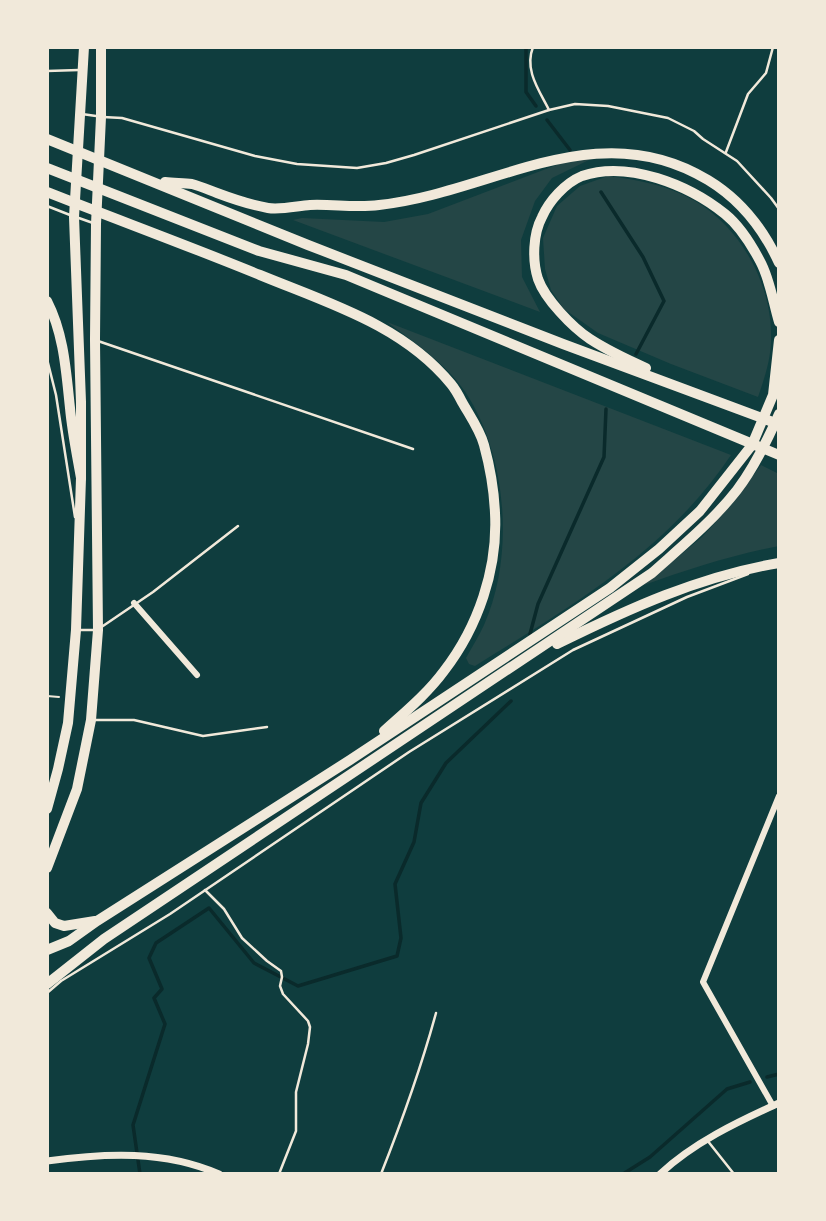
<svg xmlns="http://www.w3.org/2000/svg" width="826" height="1221" font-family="Karla,sans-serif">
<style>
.green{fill:#244646}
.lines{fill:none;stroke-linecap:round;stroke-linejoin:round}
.stream{stroke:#0a2a2b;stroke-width:3.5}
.path{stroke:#f1e9da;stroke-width:2}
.service{stroke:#f1e9da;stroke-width:2.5}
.minor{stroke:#f1e9da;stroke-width:6}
.tertiary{stroke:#f1e9da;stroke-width:7}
.primary{stroke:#f1e9da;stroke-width:10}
.motorway{stroke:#f1e9da;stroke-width:10}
</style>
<rect width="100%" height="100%" fill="#0f3d3e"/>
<!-- green -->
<g class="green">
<path d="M593,158l-41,20 -17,23 -14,39 1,37 18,35 -247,-92 9,-2 82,4 44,-8 131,-50z"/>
<path d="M608,176c30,4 60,9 87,25 45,26 76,82 76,133 1,22 -6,43 -13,63l-87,-33 -73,-31 -34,-24 -13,-19 -6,-21 -2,-31 14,-32 23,-20z"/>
<path d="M387,322l344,133c-63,95 -161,152 -256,211l-6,-2 -3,-6c6,-11 13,-22 18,-33 31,-69 23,-169 -18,-232 -20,-30 -51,-50 -79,-71z"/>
<path d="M761,465l18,9v72c-47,9 -90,23 -135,39l58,-48 30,-33z"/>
</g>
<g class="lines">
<!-- stream -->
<g class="stream">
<path d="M526,47v45l10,14"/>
<path d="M547,120l23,30"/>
<path d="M601,192l42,65 21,44 -28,53"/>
<path d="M530,634l8,-30 66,-147 2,-48"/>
<path d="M767,1077l12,-3"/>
<path d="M140,1174l-7,-49 32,-101 -11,-26 8,-9 -13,-31 7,-15 53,-35 45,55 44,23 99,-30 4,-18 -6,-54 19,-42 7,-39 25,-40 65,-62"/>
<path d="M623,1174l27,-17 77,-68 23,-7"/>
</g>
<!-- path -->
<path class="path" d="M47,696l12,1"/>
<!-- service -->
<g class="service">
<path d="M533,47c-9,23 6,43 16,63"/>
<path d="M47,71l32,-1"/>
<path d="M82,114l14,2"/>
<path d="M103,117l19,1 133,38 42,8 60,4 29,-5 28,-8 135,-45 26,-6 33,2 60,12 26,13 9,8 34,22 34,37 8,11"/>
<path d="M726,152l22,-58 18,-21 7,-26"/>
<path d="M47,206l23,9"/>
<path d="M76,217l17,6"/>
<path d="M98,341l315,108"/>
<path d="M47,359l9,36 19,122"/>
<path d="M100,628l53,-36 85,-66"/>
<path d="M80,630h14"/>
<path d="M94,720h40l69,16 64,-9"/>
<path d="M205,890l19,19 18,29 25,23 14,10 1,6 -2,9 3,8 25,27 2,6 -2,17 -12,48v39l-17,43"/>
<path d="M47,993l14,-12 109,-67 239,-162 164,-102 114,-53 61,-23"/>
<path d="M707,1140l27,34"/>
<path d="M381,1174c21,-53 40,-106 55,-161"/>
</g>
<!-- minor -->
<g class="minor">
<path d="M134,603l63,72"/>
<path d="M773,1106l-70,-124 76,-186"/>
</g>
<!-- tertiary -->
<g class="tertiary">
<path d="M47,1161c59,-8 117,-11 172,13"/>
<path d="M660,1174c33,-31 77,-52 119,-71"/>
</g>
<!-- primary -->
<g class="primary">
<path d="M47,809l11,-40 10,-46 8,-93 5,-152v-76l-7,-185 10,-170"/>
<path d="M47,868l30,-79 14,-69 7,-90 -3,-290 1,-116 5,-107v-70"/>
</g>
<!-- motorway -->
<g class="motorway">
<path d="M47,139l261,106 255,99 207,77"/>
<path d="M47,168l212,83 87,24 433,180"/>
<path d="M165,182c9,1 18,1 27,2 8,2 17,6 25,9 16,6 34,12 51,15 13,2 29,-2 42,-3 23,-1 46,3 69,0 113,-12 217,-93 329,-25 33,20 55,48 71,83"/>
<path d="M47,192c71,28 142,54 213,83 68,28 143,50 191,109 5,6 8,12 11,18 8,14 18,28 22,43 6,22 10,45 11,68 3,56 -17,114 -51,158 -17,23 -39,41 -60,60"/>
<path d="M47,301c17,33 19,70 23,107 2,23 7,47 11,70"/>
<path d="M646,368c-18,-8 -39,-18 -56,-29 -18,-12 -45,-40 -52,-60 -6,-19 -5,-45 4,-62 7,-16 23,-34 40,-41 46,-16 107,9 143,38 15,12 26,30 35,47 10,18 13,41 19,61"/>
<path d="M557,644c71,-35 143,-68 222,-81"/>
<path d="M47,913l8,10 9,3 31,-5"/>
<path d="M47,950l22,-9 28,-20 253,-161 260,-172 49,-39 41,-38 52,-66 21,-50 6,-55"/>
<path d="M47,984l57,-45 548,-366c29,-26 61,-52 85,-83 16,-21 31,-51 42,-76"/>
</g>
</g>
<!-- border -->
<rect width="826" height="1221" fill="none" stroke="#f1e9da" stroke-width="98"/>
</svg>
